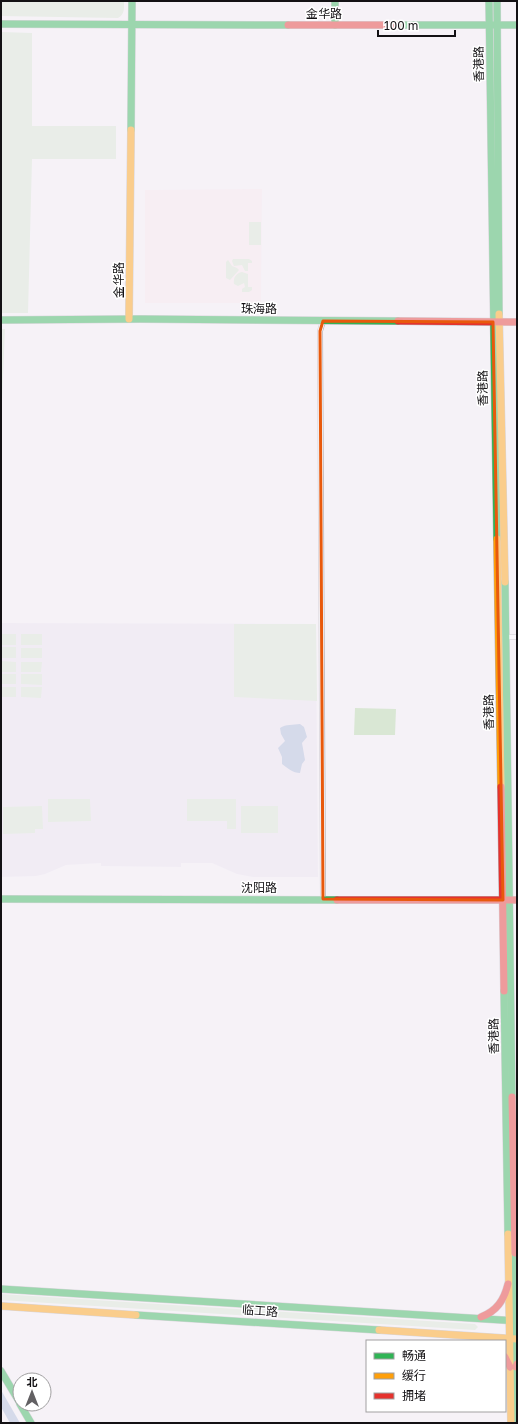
<svg xmlns="http://www.w3.org/2000/svg" width="518" height="1424" font-family="'Golos Text','Noto Sans SC',sans-serif">
<style>
.commercial{fill:#f8e8ee}
.built{fill:#ece5f0}
.green{fill:#d9e7d4}
.water{fill:#adbcda}
.lines{fill:none;stroke-linecap:round;stroke-linejoin:round}
.street-casing{stroke:#b5b2b7;stroke-width:6}
.fast-casing{stroke:#b5b2b7;stroke-width:8}
.slow-casing{stroke:#b5b2b7;stroke-width:8}
.jam-casing{stroke:#b5b2b7;stroke-width:8}
.street{stroke:#fefdfe;stroke-width:4.5}
.fast{stroke:#30b455;stroke-width:7}
.slow{stroke:#ff9f0a;stroke-width:7}
.jam{stroke:#e5322d;stroke-width:7}
.marked{fill:none;stroke:#e8590c;stroke-width:3;stroke-linejoin:round}
.labels{text-anchor:middle;stroke-width:3;stroke-linejoin:round;paint-order:stroke}
.street-label{font-size:12px;fill:#131114;stroke:#fff}
</style>
<rect width="100%" height="100%" fill="#f5f2f7"/>
<!-- commercial -->
<path class="commercial" d="M262,189l-1,114h-116v-113z"/>
<!-- built -->
<path class="built" d="M1,623l315,1 2,253h-65l-16,-3 -25,-11h-31v4l-80,-1v-3l-35,2 -21,9 -9,2 -35,1z"/>
<!-- green -->
<g class="green">
<path d="M1,1h123c0,7 1,13 -6,17l-117,-2z"/>
<path d="M1,32l31,1v93h84v33h-84l-4,154h-27z"/>
<rect x="249" y="222" width="12" height="23"/>
<path d="M233,259h16l3,2v2h-4v8h-3l-3,-6 -8,1 -2,-5z"/>
<path d="M228,260l4,6 5,2 2,2 -9,10 -4,-2v-16z"/>
<path d="M242,272l6,2v13h4v3l-3,2h-7v-3l3,-2 -1,-4 -6,3 -4,-2c-1,-6 2,-11 8,-12z"/>
<path d="M1,329h4l-3,72h-1z"/>
<path d="M234,624h82l1,77 -83,-4z"/>
<rect x="1" y="634" width="15" height="11"/>
<rect x="21" y="634" width="21" height="11"/>
<rect x="1" y="647" width="15" height="11"/>
<rect x="21" y="648" width="21" height="10"/>
<path d="M1,661l15,1v10h-15z"/>
<path d="M21,662h21l-1,10h-20z"/>
<rect x="1" y="674" width="15" height="10"/>
<path d="M21,674h21v11l-21,-1z"/>
<rect x="1" y="687" width="15" height="10"/>
<path d="M21,687h21l-1,11 -20,-1z"/>
<path d="M355,708l41,1 -1,26h-41z"/>
<path d="M48,799h42l1,22 -43,1z"/>
<path d="M187,799h49v30h-9v-8h-40z"/>
<path d="M42,806l1,23h-8v4l-32,1v-27z"/>
<rect x="241" y="806" width="37" height="27"/>
<path d="M1,1294l474,30 3,3 -3,3 -474,-30z"/>
</g>
<!-- water -->
<g class="water">
<path d="M300,724l4,3 3,10 -5,6 3,17 -3,4 -2,9c-7,0 -13,-5 -18,-9v-7l-4,-9 7,-7 -4,-7 -1,-6c6,-4 13,-3 20,-4z"/>
<path d="M1,1390l19,33h-10l-9,-16z"/>
</g>
<g class="lines">
<defs>
<g id="street">
<path d="M323,321l-3,10 3,568"/>
<path d="M505,637h12"/>
</g>
<g id="fast">
<path d="M335,1v24"/>
<path d="M489,1l8,538"/>
<path d="M497,1l2,313"/>
<path d="M1,24l287,1"/>
<path d="M398,25h119"/>
<path d="M131,130l1,-129"/>
<path d="M1,320l139,-1 258,2"/>
<path d="M505,582l7,515"/>
<path d="M1,899l336,1"/>
<path d="M504,991l4,243"/>
<path d="M515,1253l2,166"/>
<path d="M515,1285l2,11"/>
<path d="M1,1289l516,32"/>
<path d="M136,1315l243,15"/>
<path d="M1,1371l19,32"/>
<path d="M20,1404l11,19"/>
</g>
<g id="slow">
<path d="M499,314l6,268"/>
<path d="M129,319l2,-189"/>
<path d="M497,539l4,248"/>
<path d="M508,1234l3,189"/>
<path d="M1,1306l135,9"/>
<path d="M379,1330l138,9"/>
</g>
<g id="jam">
<path d="M288,25h110"/>
<path d="M398,321l119,1"/>
<path d="M501,787l3,204"/>
<path d="M337,900h180"/>
<path d="M512,1097l3,156"/>
<path d="M481,1317c16,-6 23,-17 27,-33"/>
<path d="M505,1357l5,10"/>
<path d="M516,1367l1,-3"/>
</g>
</defs>
<!-- street casing -->
<use href="#street" class="street-casing"/>
<!-- fast casing -->
<use href="#fast" class="fast-casing"/>
<!-- slow casing -->
<use href="#slow" class="slow-casing"/>
<!-- jam casing -->
<use href="#jam" class="jam-casing"/>
<!-- street -->
<use href="#street" class="street"/>
<!-- fast -->
<use href="#fast" class="fast"/>
<!-- slow -->
<use href="#slow" class="slow"/>
<!-- jam -->
<use href="#jam" class="jam"/>
</g>
<!-- marked area -->
<path d="M0 0H518V1424H0ZM323,321l170,1 10,578 -180,-1 -3,-568z" fill="#f5f2f7" fill-opacity=".55" fill-rule="evenodd"/>
<path class="marked" d="M323,321l170,1 10,578 -180,-1 -3,-568z"/>
<g class="labels">
<!-- street labels -->
<g class="street-label">
<text x="324" y="18">金华路</text>
<text transform="translate(479 64) rotate(-91)" y="4">香港路</text>
<text transform="translate(119 280) rotate(-90)" y="4">金华路</text>
<text x="259" y="313">珠海路</text>
<text transform="translate(483 388) rotate(-91)" y="4">香港路</text>
<text transform="translate(489 712) rotate(-91)" y="4">香港路</text>
<text x="259" y="892">沈阳路</text>
<text transform="translate(494 1036) rotate(-91)" y="4">香港路</text>
<text transform="translate(260 1311) rotate(4)" y="4">临工路</text>
</g>
</g>
<!-- border -->
<rect width="518" height="1424" fill="none" stroke="#131114" stroke-width="4"/>
<!-- legend -->
<rect x="366" y="1340" width="140" height="72" fill="#ffffff" stroke="#a1a0a1"/>
<rect x="374" y="1353" width="20" height="6" fill="#30b455" stroke="#a1a0a1"/>
<text x="402" y="1360" font-size="12" fill="#131114">畅通</text>
<rect x="374" y="1373" width="20" height="6" fill="#ff9f0a" stroke="#a1a0a1"/>
<text x="402" y="1380" font-size="12" fill="#131114">缓行</text>
<rect x="374" y="1393" width="20" height="6" fill="#e5322d" stroke="#a1a0a1"/>
<text x="402" y="1400" font-size="12" fill="#131114">拥堵</text>
<!-- north arrow -->
<g transform="translate(32 1392)"><circle r="19" fill="#ffffff" stroke="#a1a0a1"/>
<path d="M0-3L7 15L0 10L-7 15Z" fill="#626063"/>
<text y="-6" font-size="11" font-weight="bold" text-anchor="middle" fill="#131114">北</text>
</g>
<!-- scale -->
<path d="M378 30v6h77v-6" fill="none" stroke="#131114" stroke-width="2"/>
<text x="384" y="30" font-size="12" fill="#131114" stroke="#ffffff" stroke-width="3" paint-order="stroke">100 m</text>
</svg>
